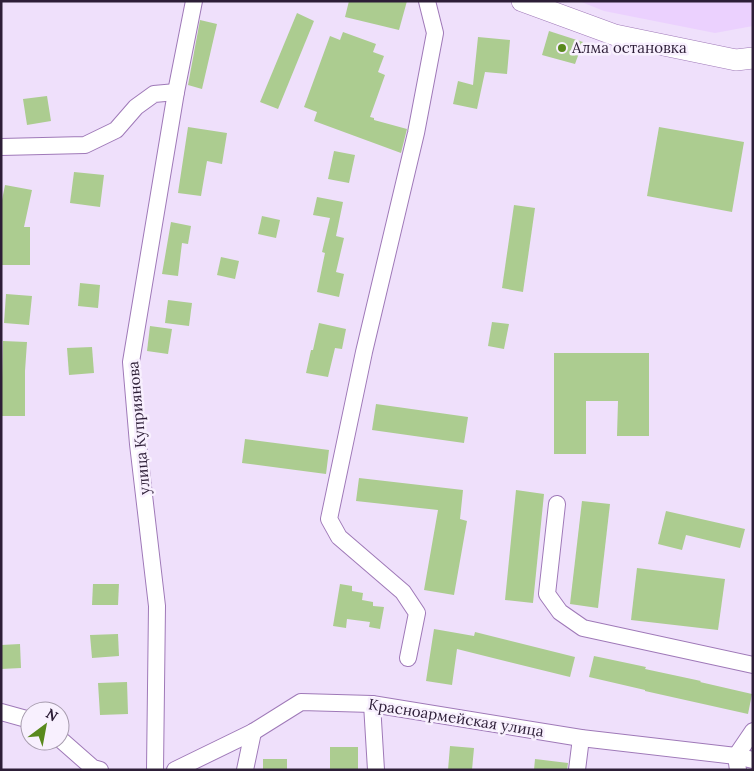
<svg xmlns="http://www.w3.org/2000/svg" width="754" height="771" font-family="Lora,serif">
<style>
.built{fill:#ebd1fe}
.building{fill:#accc90}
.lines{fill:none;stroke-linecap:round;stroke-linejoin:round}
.minor-casing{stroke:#9f79b8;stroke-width:18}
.major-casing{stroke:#9f79b8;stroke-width:22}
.minor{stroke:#fff;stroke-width:16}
.major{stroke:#fff;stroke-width:21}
.poi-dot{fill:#59891d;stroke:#f8f0fe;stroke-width:2}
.labels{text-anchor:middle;stroke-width:5;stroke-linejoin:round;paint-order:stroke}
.poi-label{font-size:15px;fill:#2d1e37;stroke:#f8f0fe;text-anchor:start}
.street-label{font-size:15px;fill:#2d1e37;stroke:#f8f0fe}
</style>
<rect width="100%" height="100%" fill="#efe0fb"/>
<!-- built -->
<path class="built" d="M579,1h174v25l-38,7 -111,-22z"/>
<!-- building -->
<g class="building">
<path d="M349,1h58l-8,29 -54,-13z"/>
<path d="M297,13l17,8 -36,88 -18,-7z"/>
<path d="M200,20l17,4 -15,65 -14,-4z"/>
<path d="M549,31l34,11 -8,22 -33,-9z"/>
<path d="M343,32l33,12 -3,8 11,4 -6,16 7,3 -15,42 4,1v2l33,9 -6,24 -87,-32 3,-9 -13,-5 26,-71 10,4z"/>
<path d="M478,37l32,3 -3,34 -22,-2 -8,37 -24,-5 5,-23 15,4z"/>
<path d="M47,96l4,25 -24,4 -4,-26z"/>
<path d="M188,127l39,6 -5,31 -15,-3 -6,35 -23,-3z"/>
<path d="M659,127l85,15 -12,70 -85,-16z"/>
<path d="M334,151l21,4 -6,28 -21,-4z"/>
<path d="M74,172l30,3 -4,32 -30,-4z"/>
<path d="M5,185l27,5 -8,37h6v38h-29v-60z"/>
<path d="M317,197l26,5 -7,34 8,2 -8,34 8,2 -5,23 -22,-5 8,-39 -3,-1 8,-34 -17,-3z"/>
<path d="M514,205l21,3 -12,84 -21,-4z"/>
<path d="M262,216l18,4 -4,18 -18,-4z"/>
<path d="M171,222l20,4 -3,18 -6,-1 -4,33 -16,-2z"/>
<path d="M221,257l18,4 -4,18 -18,-4z"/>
<path d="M80,283l20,2 -2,23 -20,-2z"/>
<path d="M6,294l26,2 -3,29 -25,-2z"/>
<path d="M168,300l24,3 -3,23 -24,-3z"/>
<path d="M492,322l17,2 -5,25 -16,-3z"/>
<path d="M319,323l27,6 -4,20 -7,-1 -7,29 -22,-4 5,-23h2z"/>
<path d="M150,326l22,3 -4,25 -21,-3z"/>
<path d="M3,341l24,1 -2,29v45h-24z"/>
<path d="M92,347l2,26 -25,2 -2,-27z"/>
<path d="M554,353h95v83h-32l1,-35h-32v53h-32z"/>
<path d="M376,404l92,13 -4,26 -92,-13z"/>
<path d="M245,439l84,11 -3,24 -84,-11z"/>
<path d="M359,478l104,12 -3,29 7,2 -13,74 -30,-5 14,-80 -82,-9z"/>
<path d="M516,490l28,4 -11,109 -28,-3z"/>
<path d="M582,501l28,3 -12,104 -28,-4z"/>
<path d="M666,511l79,18 -5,19 -54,-13 -4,15 -24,-6z"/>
<path d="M637,568l88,11 -7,51 -87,-10z"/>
<path d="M93,584h26l-1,21h-26z"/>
<path d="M340,584l12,2v5l11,2 -1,7 11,2v4l11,1 -4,22 -11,-2 1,-5 -23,-3 -1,9 -13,-2z"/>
<path d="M434,629l40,7 1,-4 100,25 -5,20 -113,-28 -5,36 -26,-4z"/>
<path d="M118,634l1,22 -27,2 -2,-23z"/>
<path d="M20,644l1,24 -20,1v-24z"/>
<path d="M594,656l52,11 -1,2 56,12 -1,1 52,12 -4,20 -103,-23v-1l-56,-13z"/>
<path d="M127,682l1,32 -28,1 -2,-32z"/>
<path d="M450,746l24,2 -2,22h-24z"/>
<rect x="330" y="747" width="28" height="23"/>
<rect x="263" y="759" width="24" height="11"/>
<path d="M535,759l33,4 -1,7h-33z"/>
</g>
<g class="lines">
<defs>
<g id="minor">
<path d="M1,147l84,-2 31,-15 20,-23 18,-13 22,-2"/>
<path d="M557,504l-10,90 13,18 23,16 170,37"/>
<path d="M408,658l9,-45 -14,-21 -64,-55 -10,-18 35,-167 52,-219 19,-100 -8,-32"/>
<path d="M372,704l4,66"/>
<path d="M1,712l29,8"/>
<path d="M60,739l33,29 7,2"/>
<path d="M155,770l2,-164 -19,-162 -7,-82 45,-270 18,-91"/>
<path d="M175,770l78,-38 48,-30 71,2 209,34 155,18 17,4"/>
<path d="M245,770l8,-38"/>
<path d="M577,770l4,-32"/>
<path d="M738,770l-2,-14 17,-25"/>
</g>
<path id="major" d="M522,1l93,34 121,25 17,-2"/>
</defs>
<!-- minor casing -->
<use href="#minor" class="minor-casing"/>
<!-- major casing -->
<use href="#major" class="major-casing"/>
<!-- minor -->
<use href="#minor" class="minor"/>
<!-- major -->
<use href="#major" class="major"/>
</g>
<!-- markers -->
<circle class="poi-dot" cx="562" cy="48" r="5"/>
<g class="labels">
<!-- poi labels -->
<g class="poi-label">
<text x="572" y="53">Алма остановка</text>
</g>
<!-- street labels -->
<g class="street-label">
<text transform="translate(139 428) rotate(-95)" y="5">улица Куприянова</text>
<text transform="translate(456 718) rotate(9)" y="5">Красноармейская улица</text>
</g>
</g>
<!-- border -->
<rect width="754" height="771" fill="none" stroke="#2d1e37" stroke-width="5"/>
<!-- north arrow -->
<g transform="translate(45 726) rotate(32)"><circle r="24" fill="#f8f0fe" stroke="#a79cae"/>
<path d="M0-4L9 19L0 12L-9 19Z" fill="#59891d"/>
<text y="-8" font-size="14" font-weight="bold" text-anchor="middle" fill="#2d1e37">N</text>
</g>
</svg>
